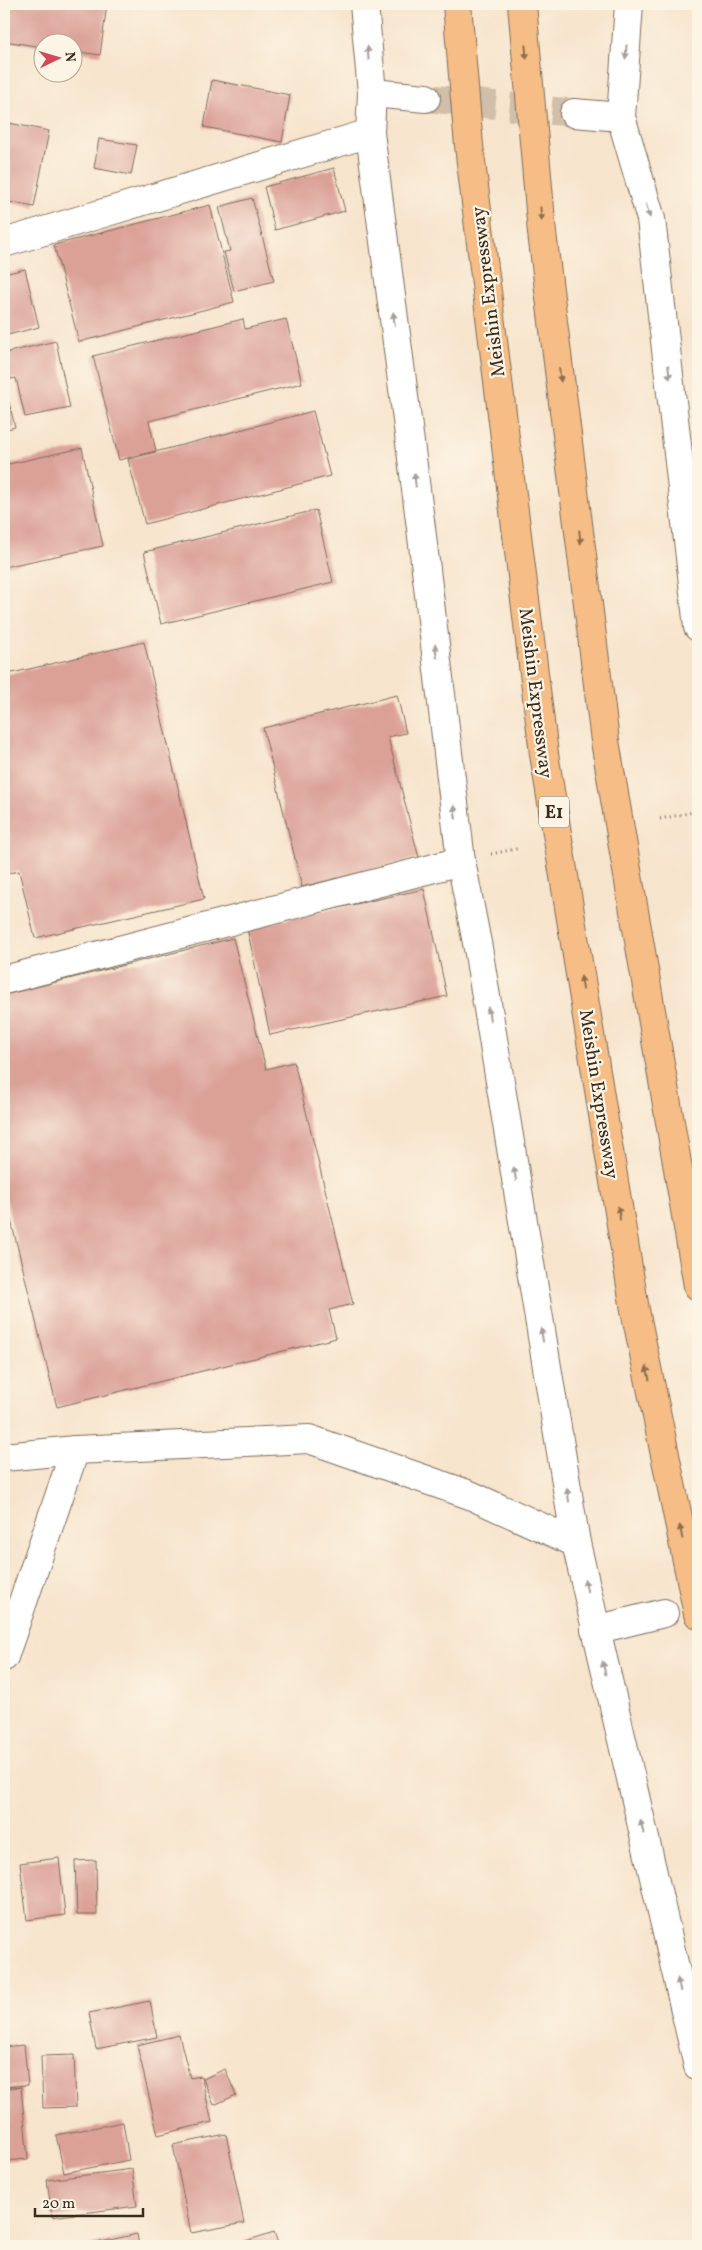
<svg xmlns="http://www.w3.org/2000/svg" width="702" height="2250" font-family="Vollkorn,serif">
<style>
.building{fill:#dba197}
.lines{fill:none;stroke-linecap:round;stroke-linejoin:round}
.minor-tunnel{stroke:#d1bfa9;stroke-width:28;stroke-dasharray:28 14;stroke-linecap:butt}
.minor-casing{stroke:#7d6b5b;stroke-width:30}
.highway-casing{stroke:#7d6b5b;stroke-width:30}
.path{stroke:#7d6b5b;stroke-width:3;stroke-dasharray:1 4;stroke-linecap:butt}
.minor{stroke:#fff;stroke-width:28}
.highway{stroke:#f6be86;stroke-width:28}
.oneway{fill:#8f6d4d}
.oneway2{fill:#a79f9a}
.labels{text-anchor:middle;stroke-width:4.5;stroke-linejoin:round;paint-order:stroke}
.shield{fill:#fcf5e5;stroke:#75675a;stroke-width:1}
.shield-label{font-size:18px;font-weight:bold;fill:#3b2a1e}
.street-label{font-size:19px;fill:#3b2a1e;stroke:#fcf5e5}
</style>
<rect width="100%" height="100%" fill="#fcf5e5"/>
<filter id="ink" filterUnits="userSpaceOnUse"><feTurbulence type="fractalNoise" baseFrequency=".02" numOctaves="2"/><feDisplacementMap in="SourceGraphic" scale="10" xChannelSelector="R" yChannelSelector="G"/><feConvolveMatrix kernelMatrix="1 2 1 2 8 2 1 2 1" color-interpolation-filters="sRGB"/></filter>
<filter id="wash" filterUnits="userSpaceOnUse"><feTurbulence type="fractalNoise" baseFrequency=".0096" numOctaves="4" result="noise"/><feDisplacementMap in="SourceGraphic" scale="20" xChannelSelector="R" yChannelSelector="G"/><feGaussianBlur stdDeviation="1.12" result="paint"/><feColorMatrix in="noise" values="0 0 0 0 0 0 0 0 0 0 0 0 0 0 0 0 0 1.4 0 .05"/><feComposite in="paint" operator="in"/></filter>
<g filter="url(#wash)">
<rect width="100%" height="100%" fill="#f7e4cc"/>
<g id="blocks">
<!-- building -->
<g class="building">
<path d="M4,4h103l-7,51 -28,-4v-9h-30v5l-38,-6z"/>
<path d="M212,80l78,15 -8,47 -78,-15z"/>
<path d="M4,122l45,9 -15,76 -30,-6z"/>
<path d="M99,139l38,6 -6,30 -37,-7z"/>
<path d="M334,168l11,43 -70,19 -11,-43z"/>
<path d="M252,198l22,83 -40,10 -10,-39 6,-1 -11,-44z"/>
<path d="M210,205l24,97 -155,40 -25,-97z"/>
<path d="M25,269l14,58 -35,9v-62z"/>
<path d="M243,319l2,10 41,-10 16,64 -153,38 7,30 -37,9 -26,-104z"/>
<path d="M56,341l14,67 -45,9 -9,-39 -10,2 -2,-27z"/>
<path d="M4,382l11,45 -11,3z"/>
<path d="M313,411l17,65 -185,48 -17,-65z"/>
<path d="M82,448l21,98 -99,21v-102z"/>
<path d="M316,510l17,72 -172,42 -17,-72z"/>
<path d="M144,642l60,257 -169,39 -16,-67 -15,3v-199z"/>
<path d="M397,695l9,38 -18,4 31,121 -117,29 -39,-159z"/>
<path d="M424,889l23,107 -177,39 -23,-107z"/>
<path d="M233,938l33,131 28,-7 59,242 -24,6 7,28 -279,69 -53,-215v-197z"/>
<path d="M59,1858l6,57 -38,5 -7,-57z"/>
<path d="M96,1860l1,55h-20l-2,-54z"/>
<path d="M150,2001l7,36 -61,12 -7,-36z"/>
<path d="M179,2035l11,43 11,-2 11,46 -54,13 -21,-90z"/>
<path d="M24,2045l4,40 -24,2v-40z"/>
<path d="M74,2055l2,52 -33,1 -2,-52z"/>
<path d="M225,2069l11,26 -22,10 -11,-26z"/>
<path d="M21,2087l7,72 -24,2v-72z"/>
<path d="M123,2122l6,38 -65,13 -8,-38z"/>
<path d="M226,2134l18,89 -53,10 -18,-88z"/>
<path d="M132,2169l5,37 -85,11 -5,-37z"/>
<path d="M274,2232l5,14h-49z"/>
<path d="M137,2234l2,12h-52v-1z"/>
</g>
</g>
</g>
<g filter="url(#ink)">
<use href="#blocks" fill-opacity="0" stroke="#7d6b5b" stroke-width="1"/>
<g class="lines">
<!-- minor-tunnel -->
<path class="minor-tunnel" d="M426,98l148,15"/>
<defs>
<g id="minor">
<path d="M364,4l8,89 -2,40 51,395 40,333 17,87 98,595 122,523"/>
<path d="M629,4l-8,113 30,102 47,408"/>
<path d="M372,93l54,5"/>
<path d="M574,113l47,4"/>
<path d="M4,243l366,-110"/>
<path d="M4,980l457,-119"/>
<path d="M4,1457l71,-7 234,-11 161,56 106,48"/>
<path d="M595,1630l69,-17"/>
<path d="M4,1657l71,-207"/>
</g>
<g id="highway">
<path d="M457,4l12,142 75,608 91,556 63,304"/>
<path d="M522,4l20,229 63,508 93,545"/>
</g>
</defs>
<!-- minor casing -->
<use href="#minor" class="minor-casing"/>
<!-- highway casing -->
<use href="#highway" class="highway-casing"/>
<!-- path -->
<g class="path">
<path d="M660,819l38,-8"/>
<path d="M491,854l29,-6"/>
</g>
<!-- minor -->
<use href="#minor" class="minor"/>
<!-- highway -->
<use href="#highway" class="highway"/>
</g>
<!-- one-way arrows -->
<defs><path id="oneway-solid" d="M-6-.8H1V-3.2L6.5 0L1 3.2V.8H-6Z" transform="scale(1.25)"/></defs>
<g class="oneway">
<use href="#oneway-solid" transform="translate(526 52) rotate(85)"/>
<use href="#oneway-solid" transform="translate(541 214) rotate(85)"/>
<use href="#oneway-solid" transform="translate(560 375) rotate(83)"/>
<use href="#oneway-solid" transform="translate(580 537) rotate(83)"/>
<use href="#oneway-solid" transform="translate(582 983) rotate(-99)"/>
<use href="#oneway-solid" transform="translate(619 1213) rotate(-99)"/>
<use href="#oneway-solid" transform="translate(648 1373) rotate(-102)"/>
<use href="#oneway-solid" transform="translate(681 1532) rotate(-102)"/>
</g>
<g class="oneway2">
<use href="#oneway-solid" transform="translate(626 52) rotate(94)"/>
<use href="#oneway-solid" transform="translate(368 53) rotate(-95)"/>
<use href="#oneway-solid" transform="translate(648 211) rotate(74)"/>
<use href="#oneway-solid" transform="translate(394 319) rotate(-97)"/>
<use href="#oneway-solid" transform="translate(669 372) rotate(83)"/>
<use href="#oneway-solid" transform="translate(415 480) rotate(-97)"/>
<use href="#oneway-solid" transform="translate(436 651) rotate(-97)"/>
<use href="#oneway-solid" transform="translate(455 812) rotate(-97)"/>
<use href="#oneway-solid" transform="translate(489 1014) rotate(-99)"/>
<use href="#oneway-solid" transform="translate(515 1174) rotate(-99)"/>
<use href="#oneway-solid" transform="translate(542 1335) rotate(-99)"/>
<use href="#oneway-solid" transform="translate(568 1495) rotate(-99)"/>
<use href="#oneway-solid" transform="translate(586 1586) rotate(-102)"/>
<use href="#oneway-solid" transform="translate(604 1668) rotate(-103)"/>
<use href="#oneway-solid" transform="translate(642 1827) rotate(-103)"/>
<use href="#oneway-solid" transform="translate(679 1985) rotate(-103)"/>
</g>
</g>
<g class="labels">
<!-- shield labels -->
<rect class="shield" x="539" y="796.5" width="30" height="31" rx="4"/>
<g class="shield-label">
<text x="554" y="818">E1</text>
</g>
<!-- street labels -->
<g class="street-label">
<text transform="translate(487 292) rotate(-97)" y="7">Meishin Expressway</text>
<text transform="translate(537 693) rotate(83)" y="7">Meishin Expressway</text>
<text transform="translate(600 1094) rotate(81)" y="7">Meishin Expressway</text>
</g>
</g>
<!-- margin -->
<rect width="702" height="2250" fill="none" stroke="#fcf5e5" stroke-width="20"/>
<!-- north arrow -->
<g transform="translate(58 58) rotate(85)"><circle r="24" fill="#fcf5e5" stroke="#afa495"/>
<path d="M0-4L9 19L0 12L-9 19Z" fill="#d1495b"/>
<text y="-8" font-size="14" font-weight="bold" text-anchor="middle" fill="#3b2a1e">N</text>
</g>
<!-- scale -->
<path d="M35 2208v8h108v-8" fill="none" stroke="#3b2a1e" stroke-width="2.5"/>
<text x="42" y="2208" font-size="15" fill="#3b2a1e" stroke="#fcf5e5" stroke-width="4" paint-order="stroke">20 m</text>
</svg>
